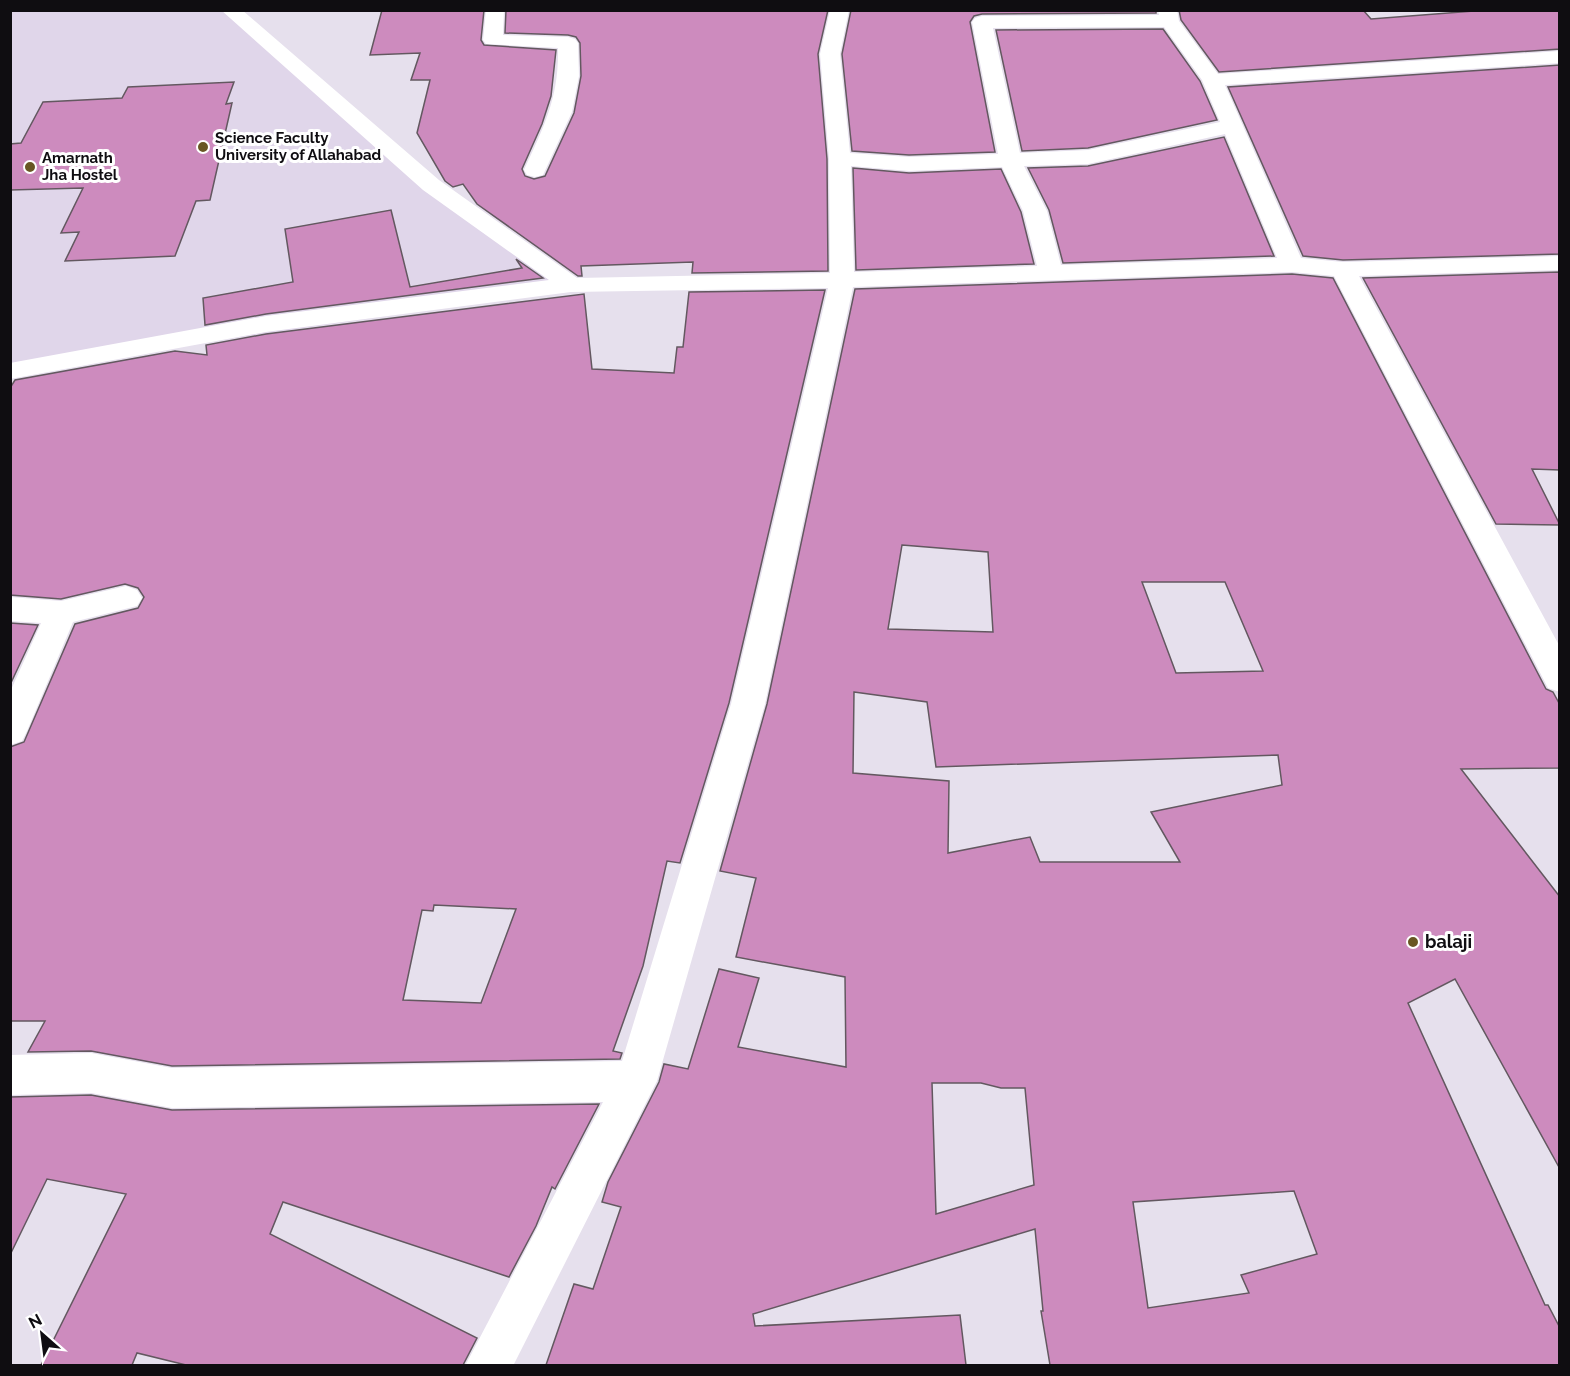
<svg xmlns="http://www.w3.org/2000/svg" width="1570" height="1376" font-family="Raleway,sans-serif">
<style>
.built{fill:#e0d6ea}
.building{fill:#cd8bbe;stroke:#635860;stroke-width:1.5;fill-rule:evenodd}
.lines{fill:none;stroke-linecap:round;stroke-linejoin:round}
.minor{fill:#fff;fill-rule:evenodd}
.poi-dot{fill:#685623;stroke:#fff;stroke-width:2}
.labels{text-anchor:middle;stroke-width:6;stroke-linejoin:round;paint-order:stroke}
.far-poi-label{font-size:15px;font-weight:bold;fill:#0f0d11;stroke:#fff;text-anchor:start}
.poi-label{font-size:18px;font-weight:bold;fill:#0f0d11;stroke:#fff;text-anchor:start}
</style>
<rect width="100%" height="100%" fill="#e6e0ed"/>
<!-- built -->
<path class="built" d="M11,11h213l342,272 -165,31 -390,56z"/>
<!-- building -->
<g class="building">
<path d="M382,10h102l-3,30 3,5 72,5 -5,46 -9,28 -20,45 3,7 9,3 11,-3 29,-63 7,-37 -1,-33 -4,-6 -8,-2 -63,-2 1,-23h322l-10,44 9,105 1,112 -136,2 1,-11 -112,4 1,10h-4l-101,-72 -14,-20 -10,3 -8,-6 -28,-48 13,-53h-19l9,-27 -50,2z"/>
<path d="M851,10h305v3l-174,1 -8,2 -4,6 25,130 -86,3 -57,-4 -10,-97z"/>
<path d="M1179,10h184l8,9 116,-9h73v39l-341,23 -38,-52z"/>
<path d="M1163,29l37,52 17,39 -129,28 -66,3 -26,-121z"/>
<path d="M1560,65v189l-217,6 -40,-4 -75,-169z"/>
<path d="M234,82l-8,22 6,-1 -22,97 -14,1 -21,55 -110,5 14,-29 -18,1 22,-45 -73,2v-46l11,-1 22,-41 79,-4 6,-11z"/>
<path d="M1224,137l50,119 -211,7 -14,-53 -21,-42 60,-2z"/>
<path d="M853,168l56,5 92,-4 20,43 13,52 -178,6z"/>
<path d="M391,210l19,77 112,-19 -6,-9 27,19 -277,36 -61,11 -2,-27 90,-16 -8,-53z"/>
<path d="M1560,272v198l-28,-1 28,56 -64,-1 -133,-246z"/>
<path d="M1292,274l41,4 213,411 7,3 7,13v63l-99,1 99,128v272l-105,-190 -47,24 137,302h3l12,23v37h-510l-9,-54h2l-8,-82 -282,85 2,12 205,-11 6,50h-420l28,-81 19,5 28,-82 -19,-5 6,-20 51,-100 5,-18 24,5 31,-100 40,9 -21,69 108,20 -1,-90 -109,-20 20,-79 -36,-7 47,-167 88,-415zM902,545l86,7 5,80 -105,-3zM1142,582h83l38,89 -87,2zM854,692l73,10 9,65 342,-12 4,30 -131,27 29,50h-140l-10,-25 -82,16 1,-72 -96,-8zM932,1083h49l20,5h24l9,97 -98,29zM1294,1191l23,63 -76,21 8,18 -101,15 -15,-106z"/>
<path d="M825,290l-96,413 -49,160 -13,-2 -24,105 -30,85 9,2 -2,6 -448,7 -81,-15 -63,1 17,-31h-35v-274l14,-5 51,-118 63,-16 6,-11 -6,-9 -13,-4 -64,15 -51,-4v-207l5,-8 160,-29 32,4 -1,-10 60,-11 318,-40 8,75 82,4 3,-26h6l6,-55zM434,905l82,4 -35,94 -78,-3 19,-90 11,1z"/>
<path d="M10,623l28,2 -28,60z"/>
<path d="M91,1095l81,15 427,-6 -44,85 -3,-2 -16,39 -27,51 -226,-75 -13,32 207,104 -14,27h-277l-49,-12 -5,12h-91l85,-171 -79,-15 -37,76v-158z"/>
</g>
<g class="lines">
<!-- minor -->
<g class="minor">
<path d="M221,10h21l197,170 138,98 253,-5 -1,-114 -9,-105 10,-44h19l-9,44 10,99 59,4 89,-3 -26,-132 3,-4 7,-2 177,-1 -1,-5h19l2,11 39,53 342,-23v12l-335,22 76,173 42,4 217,-6v14l-201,6 201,371v45l-12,-4 -214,-412 -42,-4 -439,15 -88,417 -108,377 -144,285h-48l138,-264 -431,6 -81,-15 -81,2v-40l81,-2 81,15 450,-7 109,-357 97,-416 -257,4 -305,40 -256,47v-16l256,-47 283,-36 -126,-90zM1164,27l38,53 18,42 -132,28 -68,3 -27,-125zM1225,134l52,124 -216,7 -14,-54 -23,-45 64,-2zM851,166l58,5 93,-4 21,44 14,55 -183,6z"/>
<path d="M486,10h18l-1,25 65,2 7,2 3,4 1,33 -7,36 -29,63 -8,2 -8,-2 -3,-5c20,-44 35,-72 34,-122l-72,-4 -3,-4z"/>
<path d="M126,586l11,4 5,8 -5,8 -64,16 -46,109 -5,10 -12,4v-53l31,-69 -31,-2v-24l51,4z"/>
</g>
</g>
<!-- markers -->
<g class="poi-dot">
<circle cx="203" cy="147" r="6"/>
<circle cx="30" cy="167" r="6"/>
<circle cx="1413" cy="942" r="6"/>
</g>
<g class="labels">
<!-- far-poi labels -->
<g class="far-poi-label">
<text x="215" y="143">Science Faculty<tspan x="215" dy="17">University of Allahabad</tspan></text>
<text x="42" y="163">Amarnath<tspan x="42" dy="17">Jha Hostel</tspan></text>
</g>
<!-- poi labels -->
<g class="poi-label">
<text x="1425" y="948">balaji</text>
</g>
</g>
<!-- border -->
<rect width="1570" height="1376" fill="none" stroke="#0f0d11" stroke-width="24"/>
<!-- north arrow -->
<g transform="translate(42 1334) rotate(332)" stroke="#ffffff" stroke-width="4.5" paint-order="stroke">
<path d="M0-4.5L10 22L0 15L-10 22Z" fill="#0f0d11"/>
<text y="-9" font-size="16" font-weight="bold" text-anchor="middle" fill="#0f0d11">N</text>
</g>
</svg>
